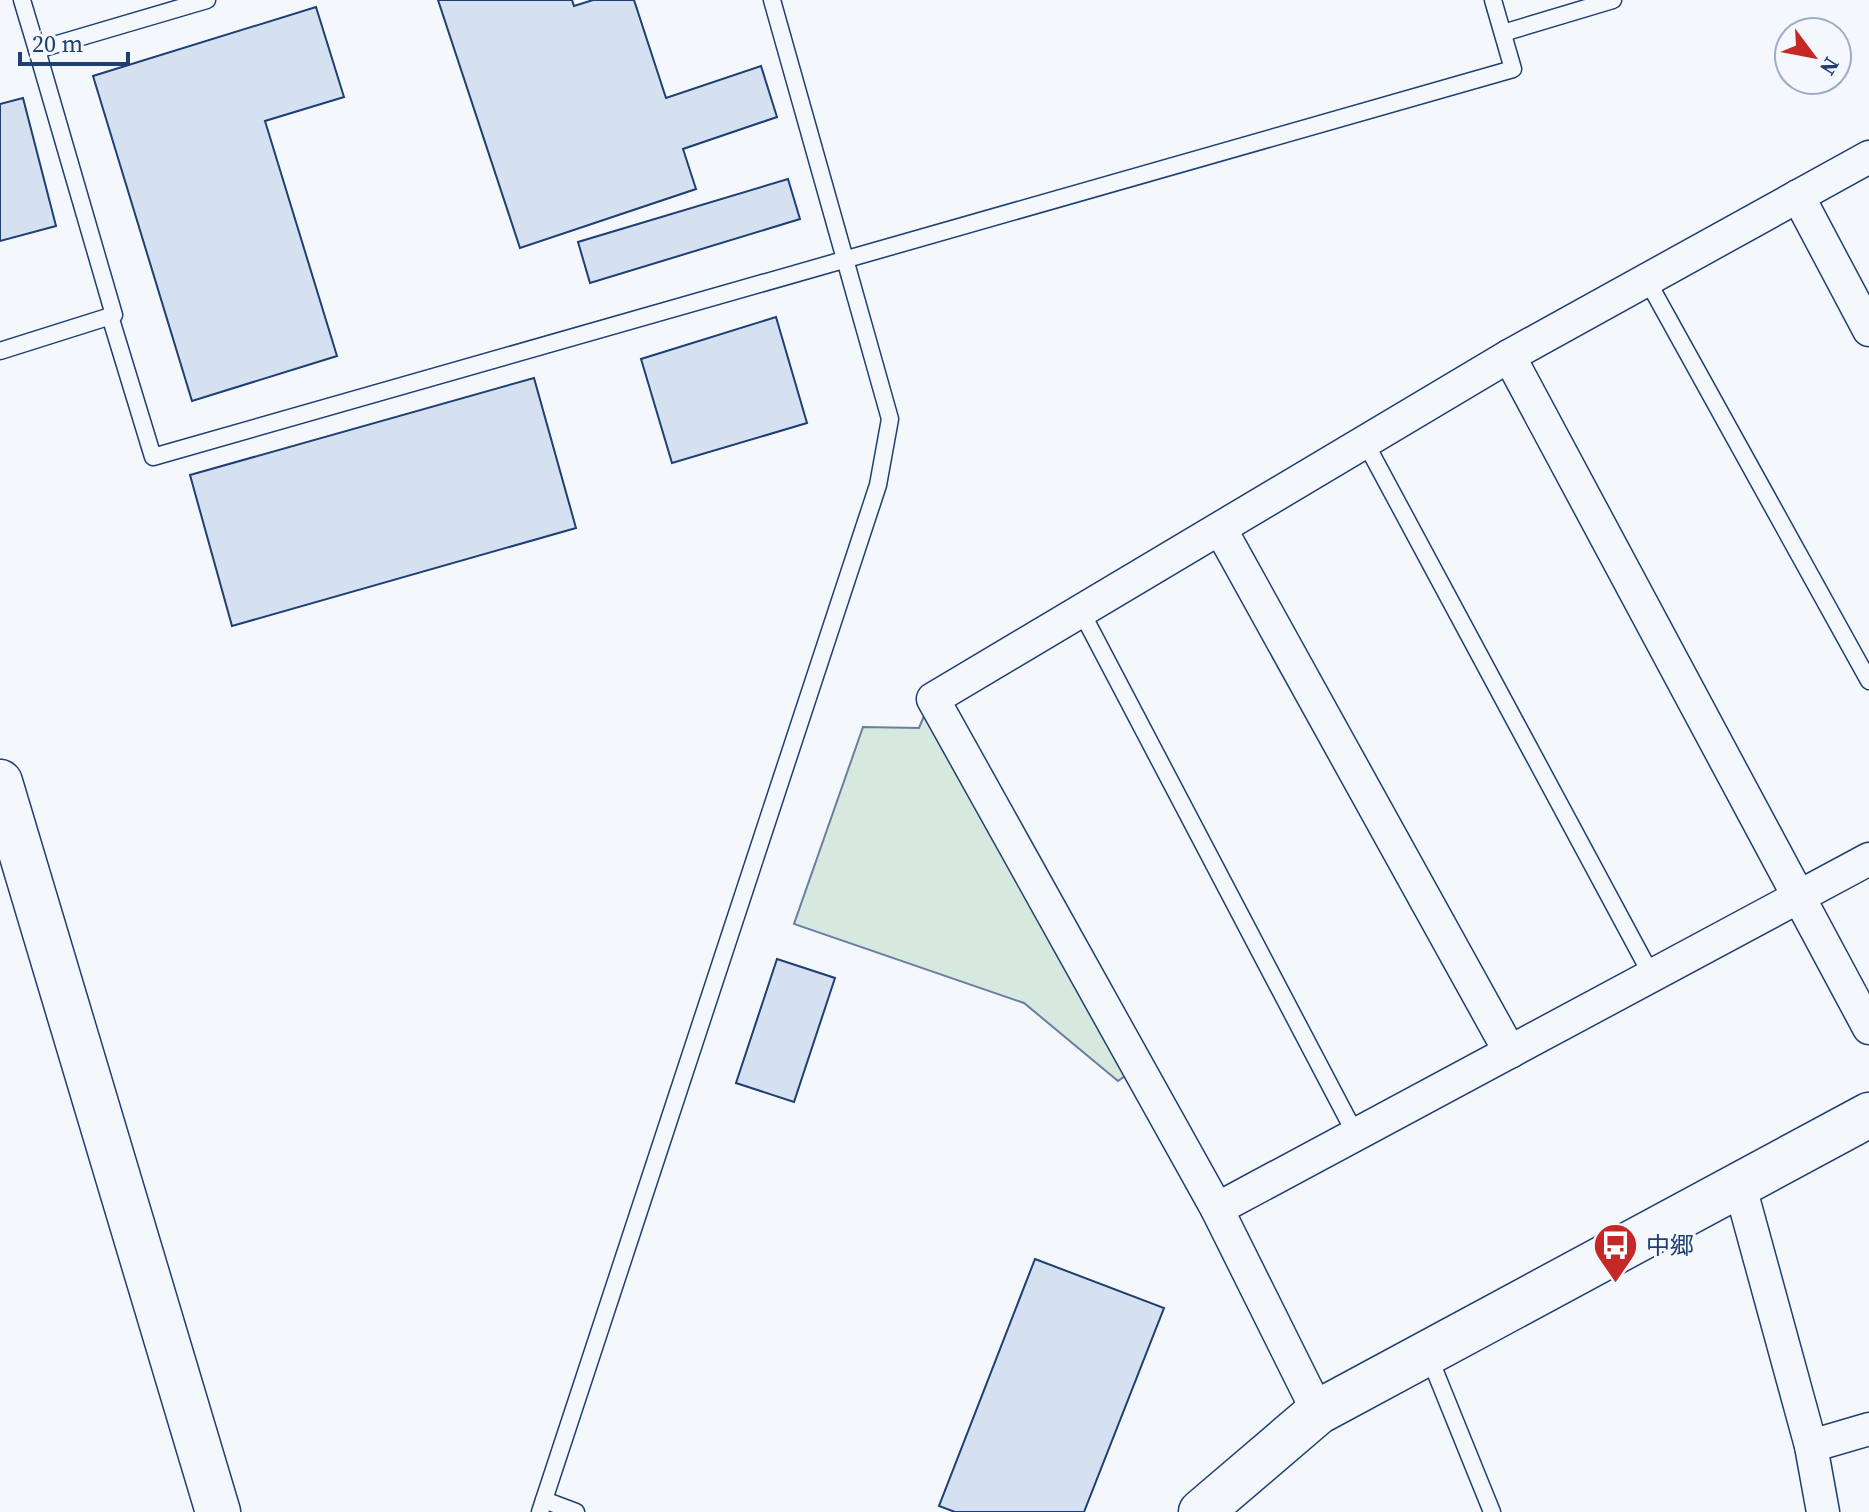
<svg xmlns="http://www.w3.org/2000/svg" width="1869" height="1512" font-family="'Source Serif 4','Noto Sans JP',serif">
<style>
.green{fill:#d7e8df;stroke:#687fa3;stroke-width:2}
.building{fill:#d5e0f0;stroke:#1d3f73;stroke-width:2}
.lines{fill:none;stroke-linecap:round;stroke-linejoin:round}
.lane-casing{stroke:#1d3f73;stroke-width:19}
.street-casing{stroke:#1d3f73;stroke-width:35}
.secondary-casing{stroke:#1d3f73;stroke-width:47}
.lane{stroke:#f4f7fb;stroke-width:16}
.street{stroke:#f4f7fb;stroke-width:32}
.secondary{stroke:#f4f7fb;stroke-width:44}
.labels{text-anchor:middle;stroke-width:6;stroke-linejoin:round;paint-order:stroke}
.poi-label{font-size:24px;fill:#1d3f73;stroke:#f4f7fb;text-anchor:start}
</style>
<rect width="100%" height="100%" fill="#f4f7fb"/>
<!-- green -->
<path class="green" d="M929,704l206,365 -17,12 -94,-78 -230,-79 69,-197 56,1z"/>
<!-- building -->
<g class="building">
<path d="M438,0h134l2,6 19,-6h41l32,98 95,-32 16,51 -94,32 13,40 -176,59z"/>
<path d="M316,7l28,90 -79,24 72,235 -145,45 -99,-325z"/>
<path d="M23,98l33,128 -56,15v-137z"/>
<path d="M788,179l12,40 -210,64 -12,-41z"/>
<path d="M776,317l31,106 -135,40 -31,-104z"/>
<path d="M534,378l42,150 -344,98 -42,-151z"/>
<path d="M777,959l58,19 -41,124 -58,-19z"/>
<path d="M1035,1259l129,49 -80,204h-129l-16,-6z"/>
</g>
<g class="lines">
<defs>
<g id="lane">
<path d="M22,0l15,50"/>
<path d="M1503,33l110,-33"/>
<path d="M1647,280l222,401"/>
<path d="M110,316l43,141 1360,-388 -20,-69"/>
<path d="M0,351l114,-36 -77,-265 170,-50"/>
<path d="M1365,442l287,534"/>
<path d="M1082,613l274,522"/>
<path d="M1428,1354l64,158"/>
<path d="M544,1500l32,12"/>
<path d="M540,1512l338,-1027 12,-66 -118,-419"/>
</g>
<g id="street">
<path d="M1798,196l71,134"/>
<path d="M1509,356l360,672"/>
<path d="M1221,530l289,522"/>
<path d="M1739,1183l72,263 12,66"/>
<path d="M1217,1209l652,-350"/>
<path d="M1318,1412l-101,-203 -284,-510 576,-343 360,-199"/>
<path d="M1811,1446l58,-17"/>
</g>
<g id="secondary">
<path d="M0,782l218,730"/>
<path d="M1201,1512l117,-100 551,-297"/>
</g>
</defs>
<!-- lane casing -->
<use href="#lane" class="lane-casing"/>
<!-- street casing -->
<use href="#street" class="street-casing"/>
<!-- secondary casing -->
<use href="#secondary" class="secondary-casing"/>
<!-- lane -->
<use href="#lane" class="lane"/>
<!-- street -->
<use href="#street" class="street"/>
<!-- secondary -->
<use href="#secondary" class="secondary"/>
</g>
<!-- icons -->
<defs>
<symbol id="bus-pin" viewBox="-11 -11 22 30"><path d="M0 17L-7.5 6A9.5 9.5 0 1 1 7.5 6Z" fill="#c62828" stroke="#f4f7fb"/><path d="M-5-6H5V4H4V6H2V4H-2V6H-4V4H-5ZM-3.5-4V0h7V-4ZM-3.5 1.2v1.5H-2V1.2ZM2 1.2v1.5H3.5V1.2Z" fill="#fff"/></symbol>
</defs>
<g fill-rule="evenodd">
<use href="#bus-pin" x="1590" y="1220" width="51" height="69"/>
</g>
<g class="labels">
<!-- poi labels -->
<g class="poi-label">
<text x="1646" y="1254">中郷</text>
</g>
</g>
<!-- north arrow -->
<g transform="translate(1813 56) rotate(122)"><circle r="38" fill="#f4f7fb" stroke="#9eadc5" stroke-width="2"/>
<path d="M0-6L14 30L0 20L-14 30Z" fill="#c62828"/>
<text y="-12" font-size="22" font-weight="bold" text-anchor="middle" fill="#1d3f73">N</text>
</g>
<!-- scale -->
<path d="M20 52v12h108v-12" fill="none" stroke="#1d3f73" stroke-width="4"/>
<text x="32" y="52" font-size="24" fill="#1d3f73" stroke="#f4f7fb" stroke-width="6" paint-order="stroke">20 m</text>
</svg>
